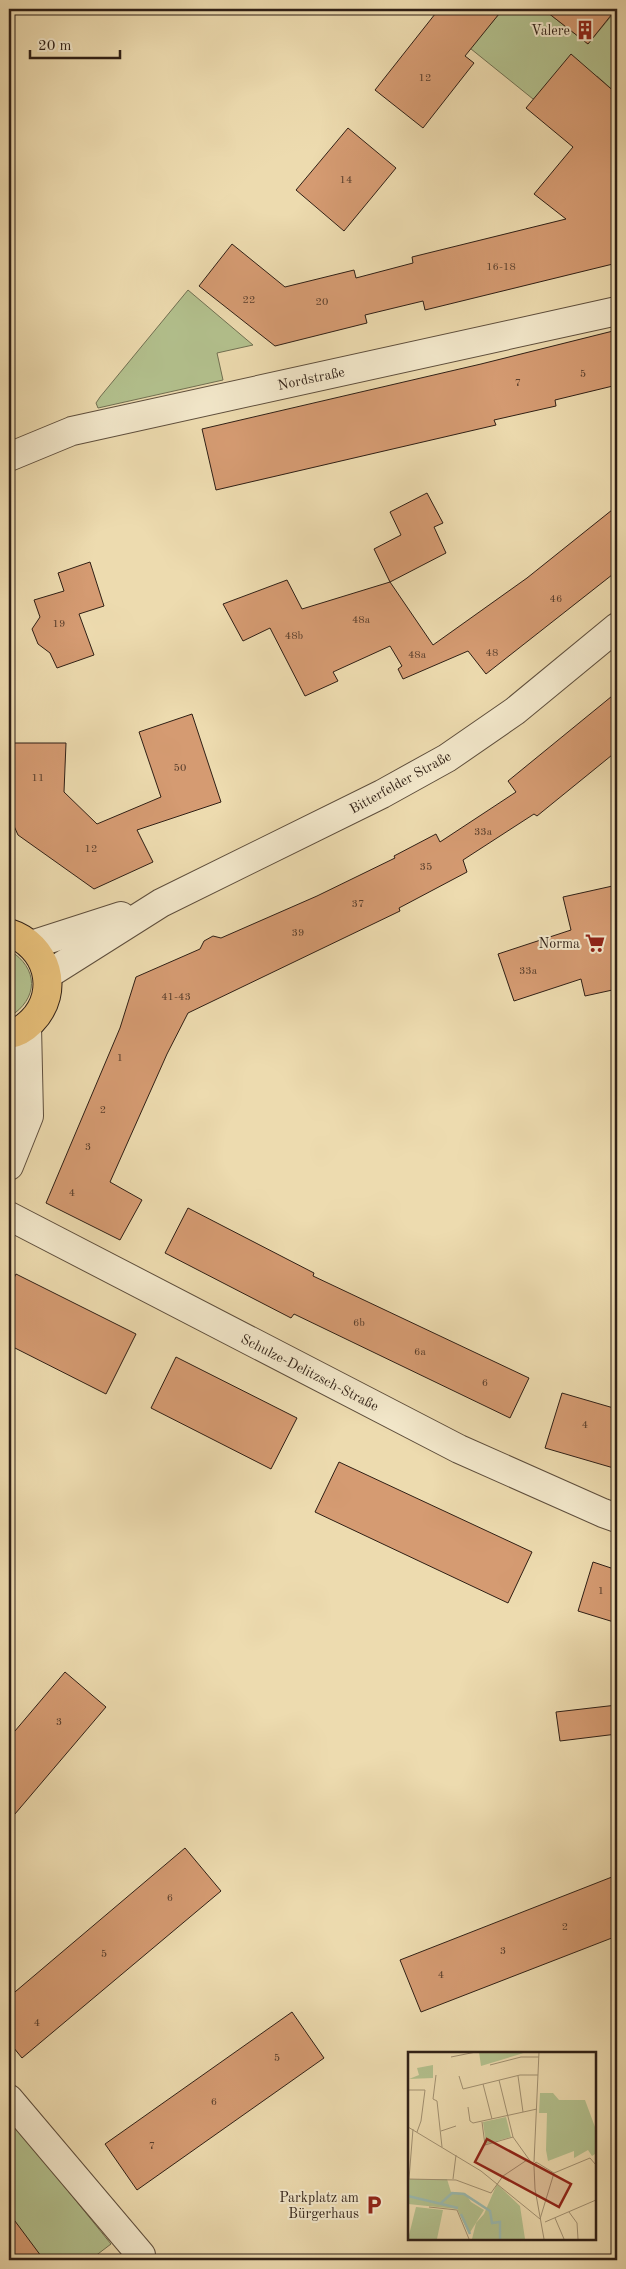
<svg xmlns="http://www.w3.org/2000/svg" width="626" height="2269" font-family="'Old Standard TT',serif">
<style>
.green{fill:#b3c18e;stroke:#717052}
.building{fill:#d59b72;stroke:#2f1f15}
.lines{fill:none;stroke-linecap:round;stroke-linejoin:round}
.minor-casing{stroke:#5e4e3c;stroke-width:30}
.major-casing{stroke:#2f1f15;stroke-width:30}
.minor{stroke:#f3e8cb;stroke-width:28}
.major{stroke:#e6be78;stroke-width:28}
.labels{text-anchor:middle;stroke-width:4;stroke-linejoin:round;paint-order:stroke}
.number-label{font-size:11px;fill:#583e2c}
.poi-label{font-size:14px;fill:#2f1f15;stroke:#f3e8cb;text-anchor:end}
.street-label{font-size:14px;fill:#2f1f15;stroke:#f3e8cb}
.inset-river{fill:none;stroke:#9abab0;stroke-width:2.5}
.inset-road{fill:none;stroke:#a19071;stroke-width:1}
.view{fill:#8f2418;fill-opacity:0.15;stroke:#8f2418;stroke-width:2.5}
.inset-edge{fill:none;stroke:#2f1f15;stroke-width:2.5}
</style>
<rect width="100%" height="100%" fill="#eddbaf"/>
<filter id="stains"><feTurbulence type="fractalNoise" baseFrequency=".004" numOctaves="4"/><feColorMatrix values="0 0 0 0 .2 0 0 0 0 .09 0 0 0 0 .02 0 0 0 .5 -.17"/></filter>
<radialGradient id="worn" r=".72"><stop offset=".6" stop-color="#630" stop-opacity="0"/><stop offset="1" stop-color="#630" stop-opacity=".3"/></radialGradient>
<!-- green -->
<g class="green">
<path d="M503,9h15l3,2 3,-2h34l-6,7 36,28 29,-35v85l-20,-18 -8,8 -56,15 -83,-67 39,-6z"/>
<path d="M188,290l65,55 -36,8 6,27 -125,28 -2,-5 4,-6z"/>
<path d="M9,950c30,18 30,49 0,67z"/>
<path d="M9,2118l102,126 -21,16h-81z"/>
</g>
<!-- building -->
<g class="building">
<path d="M439,9h64l-38,47 9,7 -51,65 -48,-38z"/>
<path d="M543,9h73l-28,35z"/>
<path d="M571,54l46,40v169l-192,47 -2,-9 -58,14 2,8 -92,23 -76,-60 33,-42 53,43 69,-17 2,8 57,-15 -1,-6 154,-38 -32,-25 39,-47 -47,-39z"/>
<path d="M348,128l48,40 -52,63 -48,-41z"/>
<path d="M617,330v55l-62,15 1,6 -62,14 2,5 -280,65 -14,-61 279,-65z"/>
<path d="M427,493l16,30 -9,4 12,26 -56,29 -16,-33 27,-14 -11,-23z"/>
<path d="M617,506v65l-131,103 -18,-23 -65,28 -5,-10 4,-3 -12,-20 -57,26 5,9 -33,15 -35,-68 -27,13 -20,-37 64,-24 15,29 88,-27 43,63 94,-67z"/>
<path d="M90,562l14,44 -25,8 15,41 -37,13 -7,-15 -12,-9 -6,-15 8,-12 -6,-17 30,-9 -6,-18z"/>
<path d="M617,692v59l-80,65 -3,-2 -71,46 4,12 -68,36 1,3 -212,102 -21,41 -57,128 32,18 -22,40 -74,-37 74,-175 16,-51 64,-28 4,-8 9,-5 8,2 96,-42 78,-38 -1,-2 42,-22 4,8 76,-50 -8,-11z"/>
<path d="M192,714l29,88 -84,28 16,32 -59,27 -76,-54 -8,-18 4,-74h52l-2,49 33,32 64,-27 -22,-65z"/>
<path d="M617,885v104l-32,7 -4,-17 -67,22 -16,-47 73,-24 -8,-33z"/>
<path d="M188,1208l126,65 -1,3 216,102 -19,40 -216,-104 -3,4 -126,-65z"/>
<path d="M16,1274l120,60 -30,60 -97,-49v-57z"/>
<path d="M176,1357l121,61 -26,51 -120,-61z"/>
<path d="M562,1393l55,16v60l-72,-21z"/>
<path d="M339,1462l193,90 -24,51 -193,-91z"/>
<path d="M593,1562l24,8v53l-39,-12z"/>
<path d="M65,1672l41,35 -97,114v-83z"/>
<path d="M617,1705v29l-57,7 -4,-29z"/>
<path d="M185,1848l36,43 -199,167 -13,-16v-45z"/>
<path d="M617,1875v61l-196,76 -21,-52z"/>
<path d="M292,2012l32,46 -187,132 -32,-46z"/>
<path d="M9,2213l35,47h-35z"/>
</g>
<g class="lines">
<defs>
<g id="minor">
<path d="M9,457l63,-26 545,-120"/>
<path d="M31,945l90,-29"/>
<path d="M47,975l114,-72 221,-109 65,-36 68,-47 102,-84"/>
<path d="M9,1166l20,-50 -2,-90"/>
<path d="M9,1216l450,233 144,64 14,5"/>
<path d="M9,2099l132,156 -6,5"/>
</g>
<path id="major" d="M9,933c38,12 52,58 23,88 -6,6 -14,12 -23,13"/>
</defs>
<!-- minor casing -->
<use href="#minor" class="minor-casing"/>
<!-- major casing -->
<use href="#major" class="major-casing"/>
<!-- minor -->
<use href="#minor" class="minor"/>
<!-- major -->
<use href="#major" class="major"/>
</g>
<!-- icons -->
<defs>
<symbol id="building-bare" viewBox="-9 -9 18 18"><path d="M-4-6H4V6H1V3H-1V6H-4ZM-2.5-4.3h1.7v1.8h-1.7ZM.8-4.3h1.7v1.8H.8ZM-2.5-1h1.7V.8h-1.7ZM.8-1h1.7V.8H.8Z" fill="#8f2418" stroke="#f3e8cb" stroke-width="2.5" paint-order="stroke"/></symbol>
<symbol id="supermarket-bare" viewBox="-9 -9 18 18"><path d="M-6-5.5h2.5l.6 2H6L4.5 2H-2.5L-4.4-4H-6ZM-1.5 3.2a1.3 1.3 0 1 0 .1 0ZM3 3.2a1.3 1.3 0 1 0 .1 0Z" fill="#8f2418" stroke="#f3e8cb" stroke-width="2.5" paint-order="stroke"/></symbol>
<symbol id="parking-bare" viewBox="-9 -9 18 18"><path d="M-3.5-5.5H1a3.5 3.5 0 0 1 0 7H-1V5.5H-3.5ZM-1-3.4V-.6H.8a1.4 1.4 0 0 0 0-2.8Z" fill="#8f2418" stroke="#f3e8cb" stroke-width="2.5" paint-order="stroke"/></symbol>
</defs>
<g fill-rule="evenodd">
<use href="#building-bare" x="571" y="16" width="28" height="28"/>
<use href="#supermarket-bare" x="581" y="929" width="28" height="28"/>
<use href="#parking-bare" x="360" y="2191" width="28" height="28"/>
</g>
<g class="labels">
<!-- number labels -->
<g class="number-label">
<text x="425" y="81">12</text>
<text x="346" y="183">14</text>
<text x="501" y="270">16-18</text>
<text x="249" y="303">22</text>
<text x="322" y="305">20</text>
<text x="583" y="377">5</text>
<text x="518" y="386">7</text>
<text x="556" y="602">46</text>
<text x="361" y="623">48a</text>
<text x="59" y="627">19</text>
<text x="294" y="639">48b</text>
<text x="492" y="656">48</text>
<text x="417" y="658">48a</text>
<text x="180" y="771">50</text>
<text x="38" y="781">11</text>
<text x="483" y="835">33a</text>
<text x="91" y="852">12</text>
<text x="426" y="870">35</text>
<text x="358" y="907">37</text>
<text x="298" y="936">39</text>
<text x="528" y="974">33a</text>
<text x="176" y="1000">41-43</text>
<text x="120" y="1061">1</text>
<text x="103" y="1113">2</text>
<text x="88" y="1150">3</text>
<text x="72" y="1196">4</text>
<text x="359" y="1326">6b</text>
<text x="420" y="1355">6a</text>
<text x="485" y="1386">6</text>
<text x="585" y="1428">4</text>
<text x="601" y="1594">1</text>
<text x="59" y="1725">3</text>
<text x="170" y="1901">6</text>
<text x="565" y="1930">2</text>
<text x="503" y="1954">3</text>
<text x="104" y="1957">5</text>
<text x="441" y="1978">4</text>
<text x="37" y="2026">4</text>
<text x="277" y="2061">5</text>
<text x="214" y="2105">6</text>
<text x="152" y="2149">7</text>
</g>
<!-- poi labels -->
<g class="poi-label">
<text x="570" y="35">Valere</text>
<text x="580" y="948">Norma</text>
<text x="359" y="2202">Parkplatz am<tspan x="359" dy="16">Bürgerhaus</tspan></text>
</g>
<!-- street labels -->
<g class="street-label">
<text transform="translate(311 378) rotate(-12)" y="5">Nordstraße</text>
<text transform="translate(400 782) rotate(-29)" y="5">Bitterfelder Straße</text>
<text transform="translate(310 1372) rotate(27)" y="5">Schulze-Delitzsch-Straße</text>
</g>
</g>
<!-- overview -->
<g transform="translate(408 2052)">
<rect width="188" height="188" fill="#eddbaf"/>
<path d="M71,0h48l-46,14zM25,13v13l-24,1 10,-4 -2,-7zM132,41h13l6,7h26l10,27v27l-3,2 -4,-6 -14,8v-7l-26,10 -2,-11 1,-37h-8zM98,65l5,20 -25,7 -3,-22zM0,127h39l4,13 14,1 6,9 13,8 -15,24 -12,-25 -49,-5zM89,132l23,22 5,33h-53l4,-16 8,-9zM8,155l27,3 -6,29h-29z" fill="#b3c18e"/>
<path class="inset-river" d="M0,144l50,12M33,151l11,-10 12,1 26,17 2,12 8,-1v17M53,162l9,20"/>
<path class="inset-road" d="M43,5l25,-5M82,13l31,-8h18M28,23l-3,24 4,2 5,46M51,24l4,13 57,-14h18M110,24l5,36M91,28l14,57 20,28M75,32l9,35M0,38h17l-4,31 -4,11M60,55l2,14 3,2 64,-14M74,70l3,23 28,-8M0,75l73,44 59,48M33,79l15,-5M126,110l5,-110M129,112l-4,1 3,-3 18,11 36,-15 6,7M126,114l1,23 9,50M0,127l48,1 35,13 12,-17 24,-16M1,127l4,-50M45,127l3,-24M21,155l28,3 12,29M161,160l8,11 1,16M147,166l9,21M132,167l14,-46M137,170l51,-22"/>
<path class="view" d="M79,87l84,45 -12,23 -84,-45z"/>
<rect width="188" height="188" class="inset-edge"/>
</g>
<!-- margin -->
<rect width="626" height="2269" fill="none" stroke="#eddbaf" stroke-width="30"/>
<rect x="10" y="10" width="606" height="2249" fill="none" stroke="#2f1f15" stroke-width="2.5"/>
<rect x="15" y="15" width="596" height="2239" fill="none" stroke="#2f1f15"/>
<!-- scale -->
<path d="M30 50v8h90v-8" fill="none" stroke="#2f1f15" stroke-width="2.5"/>
<text x="38" y="50" font-size="15" fill="#2f1f15" stroke="#f3e8cb" stroke-width="4" paint-order="stroke">20 m</text>
<rect width="100%" height="100%" filter="url(#stains)"/>
<rect width="100%" height="100%" fill="url(#worn)"/>
</svg>
